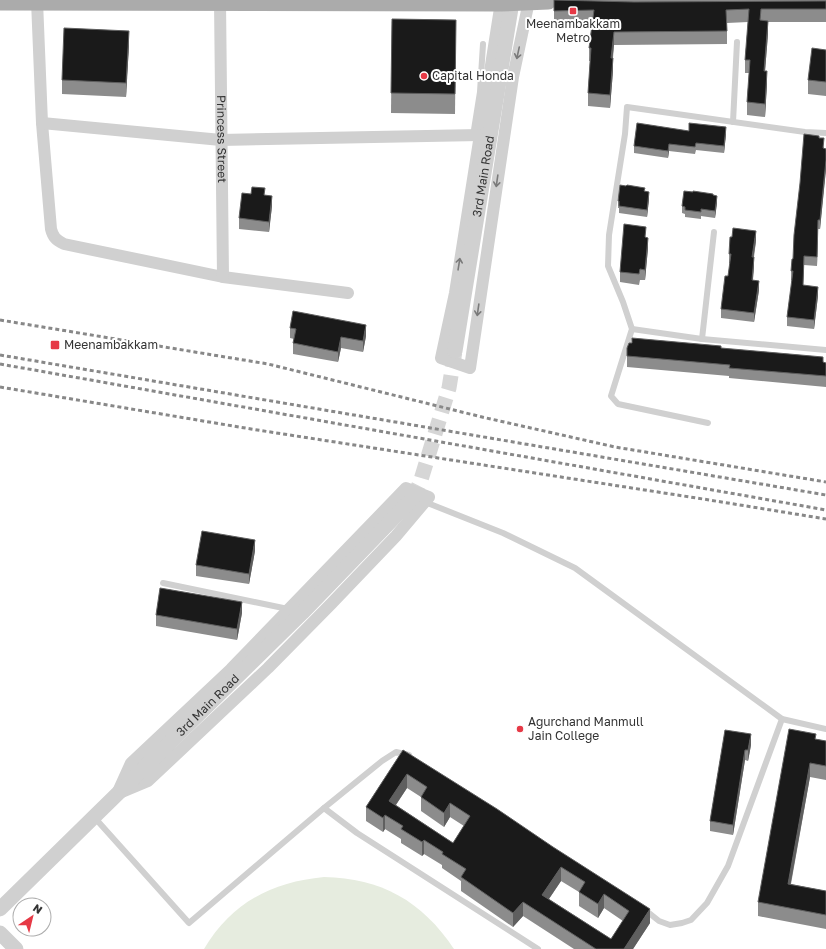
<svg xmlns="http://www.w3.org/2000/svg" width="826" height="949" font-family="'Golos Text',sans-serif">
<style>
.green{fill:#e6ecdf}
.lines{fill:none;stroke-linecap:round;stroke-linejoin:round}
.tertiary-tunnel{stroke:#d6d6d6;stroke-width:15;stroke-dasharray:15 8;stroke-linecap:butt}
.service{stroke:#d0d0d0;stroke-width:6}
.minor{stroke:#d0d0d0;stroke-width:12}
.tertiary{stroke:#d0d0d0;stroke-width:15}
.primary{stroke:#ababab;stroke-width:19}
.rail{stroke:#888;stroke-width:3;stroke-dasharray:4 3;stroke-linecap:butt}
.wall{fill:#8c8c8c;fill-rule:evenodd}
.shaded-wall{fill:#5f5f5f}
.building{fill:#1a1a1a;stroke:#5f5f5f;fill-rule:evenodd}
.oneway{stroke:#7a7a7a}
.poi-dot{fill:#e63946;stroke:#fff;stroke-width:1.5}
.labels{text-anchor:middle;stroke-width:4;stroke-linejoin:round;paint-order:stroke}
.poi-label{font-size:12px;fill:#333;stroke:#fff;text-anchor:start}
.street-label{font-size:12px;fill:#333;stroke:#fff}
</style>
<rect width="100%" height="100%" fill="#fff"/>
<!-- green -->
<path class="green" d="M324,877c57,1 98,24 130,72h-250c27,-46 68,-67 120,-72z"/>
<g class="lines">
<!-- tertiary-tunnel -->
<path class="tertiary-tunnel" d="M412,499l8,-16 29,-95 6,-37"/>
<!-- service -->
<g class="service">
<path d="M733,122l4,-80"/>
<path d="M473,136l7,-44 3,-48"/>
<path d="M632,329l70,10 124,11"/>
<path d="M702,339l12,-107"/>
<path d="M708,423l-90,-19 -7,-8 21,-67 -9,-27 -15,-36 1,-31 16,-101 2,-27 178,25 21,1"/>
<path d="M425,502l78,31 72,35 207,151 44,10"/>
<path d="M163,583l125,26"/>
<path d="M409,755l-13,-3 -14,9 -58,47 33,25 181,116"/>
<path d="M94,817l95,106 135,-115"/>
<path d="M644,909l15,12 11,4 12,-2 9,-3 16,-17 21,-37 54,-147"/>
</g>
<!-- minor -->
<g class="minor">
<path d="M37,1l5,122 9,106c2,8 5,11 13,15l159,33 125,16"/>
<path id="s1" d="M220,1l3,276"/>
<path d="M501,2l-46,291 -14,65 29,10 43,-291 16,-76"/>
<path d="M42,123l179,17 259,-5"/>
<path d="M406,488l23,9 -33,39 -65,68 -63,64 -120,113 -31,13 14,-31 100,-94z"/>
</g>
<!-- tertiary -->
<g class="tertiary">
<path id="s2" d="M455,351l57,-349"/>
<path id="s3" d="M0,909l302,-296 110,-114"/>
<path d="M0,933l16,16"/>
</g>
<!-- primary -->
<path class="primary" d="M0,1l501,1 47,-2"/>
<!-- rail -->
<g class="rail">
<path d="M0,320l268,44 214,53 133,30 211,35"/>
<path d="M0,355l826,140"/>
<path d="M0,364l826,146"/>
<path d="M0,387l251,42 452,70 123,20"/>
</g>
</g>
<!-- wall -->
<g class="wall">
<path d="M554,0h272v22h-58v12l-3,37 2,13 -2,33 -18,-2v-13l2,-29h-4v-13l3,-38 -21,1v21l-113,1 -1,13v13l-3,37 -22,-2v-13l2,-32h-1v-13l3,-25h-38z"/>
<path d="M392,19l64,1 -1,94 -64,-1z"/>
<path d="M129,45l-3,52 -64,-3v-14z"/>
<path d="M826,50v46l-18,-2v-14z"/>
<path d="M689,131l37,3 -2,19 -28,-3 -1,4 -26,-3 -1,7 -34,-5v-7z"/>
<path d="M819,138l5,10 2,1v20l-6,60h-2l-1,37 -13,-1 -1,20 15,11 -4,33 -27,-3v-9l5,-37h-1v-9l2,-12z"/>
<path d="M645,192l4,7 -2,18 -28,-4v-5h-1v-7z"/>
<path d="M251,194l14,1 7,11 -3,26 -30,-3v-11z"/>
<path d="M713,195l4,8 -2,15 -14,-2v3l-16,-2v-3l-3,-1v-7z"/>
<path d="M646,238l2,10 -3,32h-5l-1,5 -19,-3v-10z"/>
<path d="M756,241l-2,16v9l-1,14 6,10 -5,32 -33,-4v-9l7,-33 2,-13h-1v-9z"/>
<path d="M290,328l76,8 -3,16 -22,-4 -3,14 -45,-8v-11l1,-4 -4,-1z"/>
<path d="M721,348l105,15v24l-97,-9v-2l-102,-9v-11z"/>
<path d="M255,551l-6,33 -53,-8v-11z"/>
<path d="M242,613l-5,27 -81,-14v-11z"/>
<path d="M725,730l26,15 -3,16 -3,-1 -12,75 -23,-4v-10z"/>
<path d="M816,739l10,2v39l-16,-3 -19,107 35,7v38l-68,-13v-14z"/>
<path d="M403,750l247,173 -17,26h-59l-51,-33 -10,11 -52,-36v-10l-19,-13v-3l-18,-11 -2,2 -21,-13v-4l-16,-10 -2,3 -17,-11v-14zM407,788l14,9v14l23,16 6,-10 14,9 -11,17 -57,-38zM561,881l18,11v14l19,12 6,-10 19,13 -12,18 -62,-40z"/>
</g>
<!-- shaded-wall -->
<g class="shaded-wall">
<path d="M768,21v13l-4,50v-13z"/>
<path d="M129,31v14l-3,52v-14z"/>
<path d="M614,32v13l-3,26v-13z"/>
<path d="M613,58v13l-3,37v-13z"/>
<path d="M767,71v13l-2,33v-13z"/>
<path d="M726,127v7l-2,19v-7z"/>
<path d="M669,144v7l-1,7v-7z"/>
<path d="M826,160v9l-6,60v-9z"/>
<path d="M649,192v7l-2,18v-7z"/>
<path d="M272,196v10l-3,26v-10z"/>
<path d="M717,196v7l-2,15v-7z"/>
<path d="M818,220v9l-1,37v-9z"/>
<path d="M756,231v10l-4,25v-9z"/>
<path d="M648,238v10l-3,32v-10z"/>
<path d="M754,257v9l-2,23v-9z"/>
<path d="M759,281v9l-5,32v-9z"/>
<path d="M818,287v9l-4,33v-9z"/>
<path d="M366,325v11l-3,16v-11z"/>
<path d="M341,337v11l-3,14v-10z"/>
<path d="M255,540v11l-6,33v-10z"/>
<path d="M242,602v11l-5,27v-11z"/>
<path d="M751,734v11l-3,16v-11z"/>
<path d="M745,750v10l-12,75v-10z"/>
<path d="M810,763v14l-22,121v-14z"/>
<path d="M407,774v14l-18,27v-14z"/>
<path d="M450,803v14l-6,10v-14z"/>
<path d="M385,815v14l-2,3v-14z"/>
<path d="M424,840v14l-2,2v-14z"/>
<path d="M561,867v14l-19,28v-14z"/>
<path d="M604,894v14l-6,10v-14z"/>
<path d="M523,902v14l-10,11v-14z"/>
<path d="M650,909v14l-17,26h-9z"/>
</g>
<!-- building -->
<g class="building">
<path d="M554,0l80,2 192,-1v8h-65l-1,11 8,1 -4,50h3l-2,33 -18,-2 3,-42h-5l4,-51 -23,1 1,21 -113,1 -3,26h2l-3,37 -22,-2 3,-45h-2l5,-38 -40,1z"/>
<path d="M392,19l64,1 -1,74 -64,-1z"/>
<path d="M64,28l65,3 -3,52 -64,-3z"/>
<path d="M812,48l14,2v32l-18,-2z"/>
<path d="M637,123l52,8v-8l37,4 -2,19 -28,-3 -1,4 -26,-3 -1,7 -34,-5z"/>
<path d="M804,134l15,2v2h5l-1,10 3,1v11l-6,60h-2l-1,37 -13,-1 -1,29 15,2 -4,33 -27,-3 6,-46h-2l1,-12h1l1,-24 6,-52z"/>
<path d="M620,185l6,1 1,-1 18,3 -1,3 5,1 -2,18 -28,-4v-5h-1z"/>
<path d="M252,187l13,1 -1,7 8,1 -3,26 -30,-4 3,-25 9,1z"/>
<path d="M684,191l9,1v-1l20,3v1l4,1 -2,15 -14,-2v3l-16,-2v-3l-3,-1z"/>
<path d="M624,224l22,3 -1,10 3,1 -3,32 -5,-1 -1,5 -19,-2z"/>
<path d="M733,228l23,3 -4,26h2l-2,23 7,1 -5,32 -33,-4 4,-33h3l3,-22h-2l1,-17h2z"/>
<path d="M293,311l73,14 -3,16 -22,-4 -3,15 -45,-9 3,-14 -6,-1z"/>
<path d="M632,338l89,8v2l102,9v5l3,1v13l-97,-8 1,-3 -103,-9v-8l2,-5h3z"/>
<path d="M202,531l53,9 -6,34 -53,-9z"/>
<path d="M160,588l82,14 -5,27 -81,-14z"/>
<path d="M789,729l27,5 -1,5 11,2v25l-16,-3 -22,121 38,7v24l-68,-13z"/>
<path d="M725,730l26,4 -3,16h-3l-12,75 -23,-4z"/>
<path d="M403,750l94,59 56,38 97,62 -26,40h-28l-73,-47 -10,11 -52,-36 5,-8 -24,-15 1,-2 -19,-12 -2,2 -21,-13 2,-3 -18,-11 -2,3 -17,-11zM407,774l20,13 -6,10 23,16 6,-10 20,13 -17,27 -64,-42zM561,867l24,15 -6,10 19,12 6,-10 25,17 -18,28 -69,-44z"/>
</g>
<!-- one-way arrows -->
<defs><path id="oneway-shaft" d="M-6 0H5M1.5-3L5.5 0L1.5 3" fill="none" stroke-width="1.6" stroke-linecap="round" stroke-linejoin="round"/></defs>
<g class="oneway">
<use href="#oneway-shaft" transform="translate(518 53) rotate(102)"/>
<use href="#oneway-shaft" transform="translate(497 181) rotate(98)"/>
<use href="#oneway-shaft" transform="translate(459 264) rotate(-81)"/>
<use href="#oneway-shaft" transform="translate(478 310) rotate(98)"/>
</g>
<!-- markers -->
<g class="poi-dot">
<rect x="569" y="7" width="8" height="8" rx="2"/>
<circle cx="424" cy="76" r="4"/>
<rect x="50" y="340" width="10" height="10" rx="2"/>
<circle cx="520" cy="729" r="4"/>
</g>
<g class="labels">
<!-- poi labels -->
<g class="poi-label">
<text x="573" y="28" text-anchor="middle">Meenambakkam<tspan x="573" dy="14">Metro</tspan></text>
<text x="432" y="80">Capital Honda</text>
<text x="64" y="349">Meenambakkam</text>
<text x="528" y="726">Agurchand Manmull<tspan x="528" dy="14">Jain College</tspan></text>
</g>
<!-- street labels -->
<g class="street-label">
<text dy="4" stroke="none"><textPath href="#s1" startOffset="138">Princess Street</textPath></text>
<text dy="4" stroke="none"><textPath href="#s2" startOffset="177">3rd Main Road</textPath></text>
<text dy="4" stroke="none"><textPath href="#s3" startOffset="291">3rd Main Road</textPath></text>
</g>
</g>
<!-- north arrow -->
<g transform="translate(32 917) rotate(35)"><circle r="19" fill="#ffffff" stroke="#adadad"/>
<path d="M0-3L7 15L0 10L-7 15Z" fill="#e63946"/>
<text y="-6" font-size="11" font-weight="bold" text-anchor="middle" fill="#333333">N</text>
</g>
</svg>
